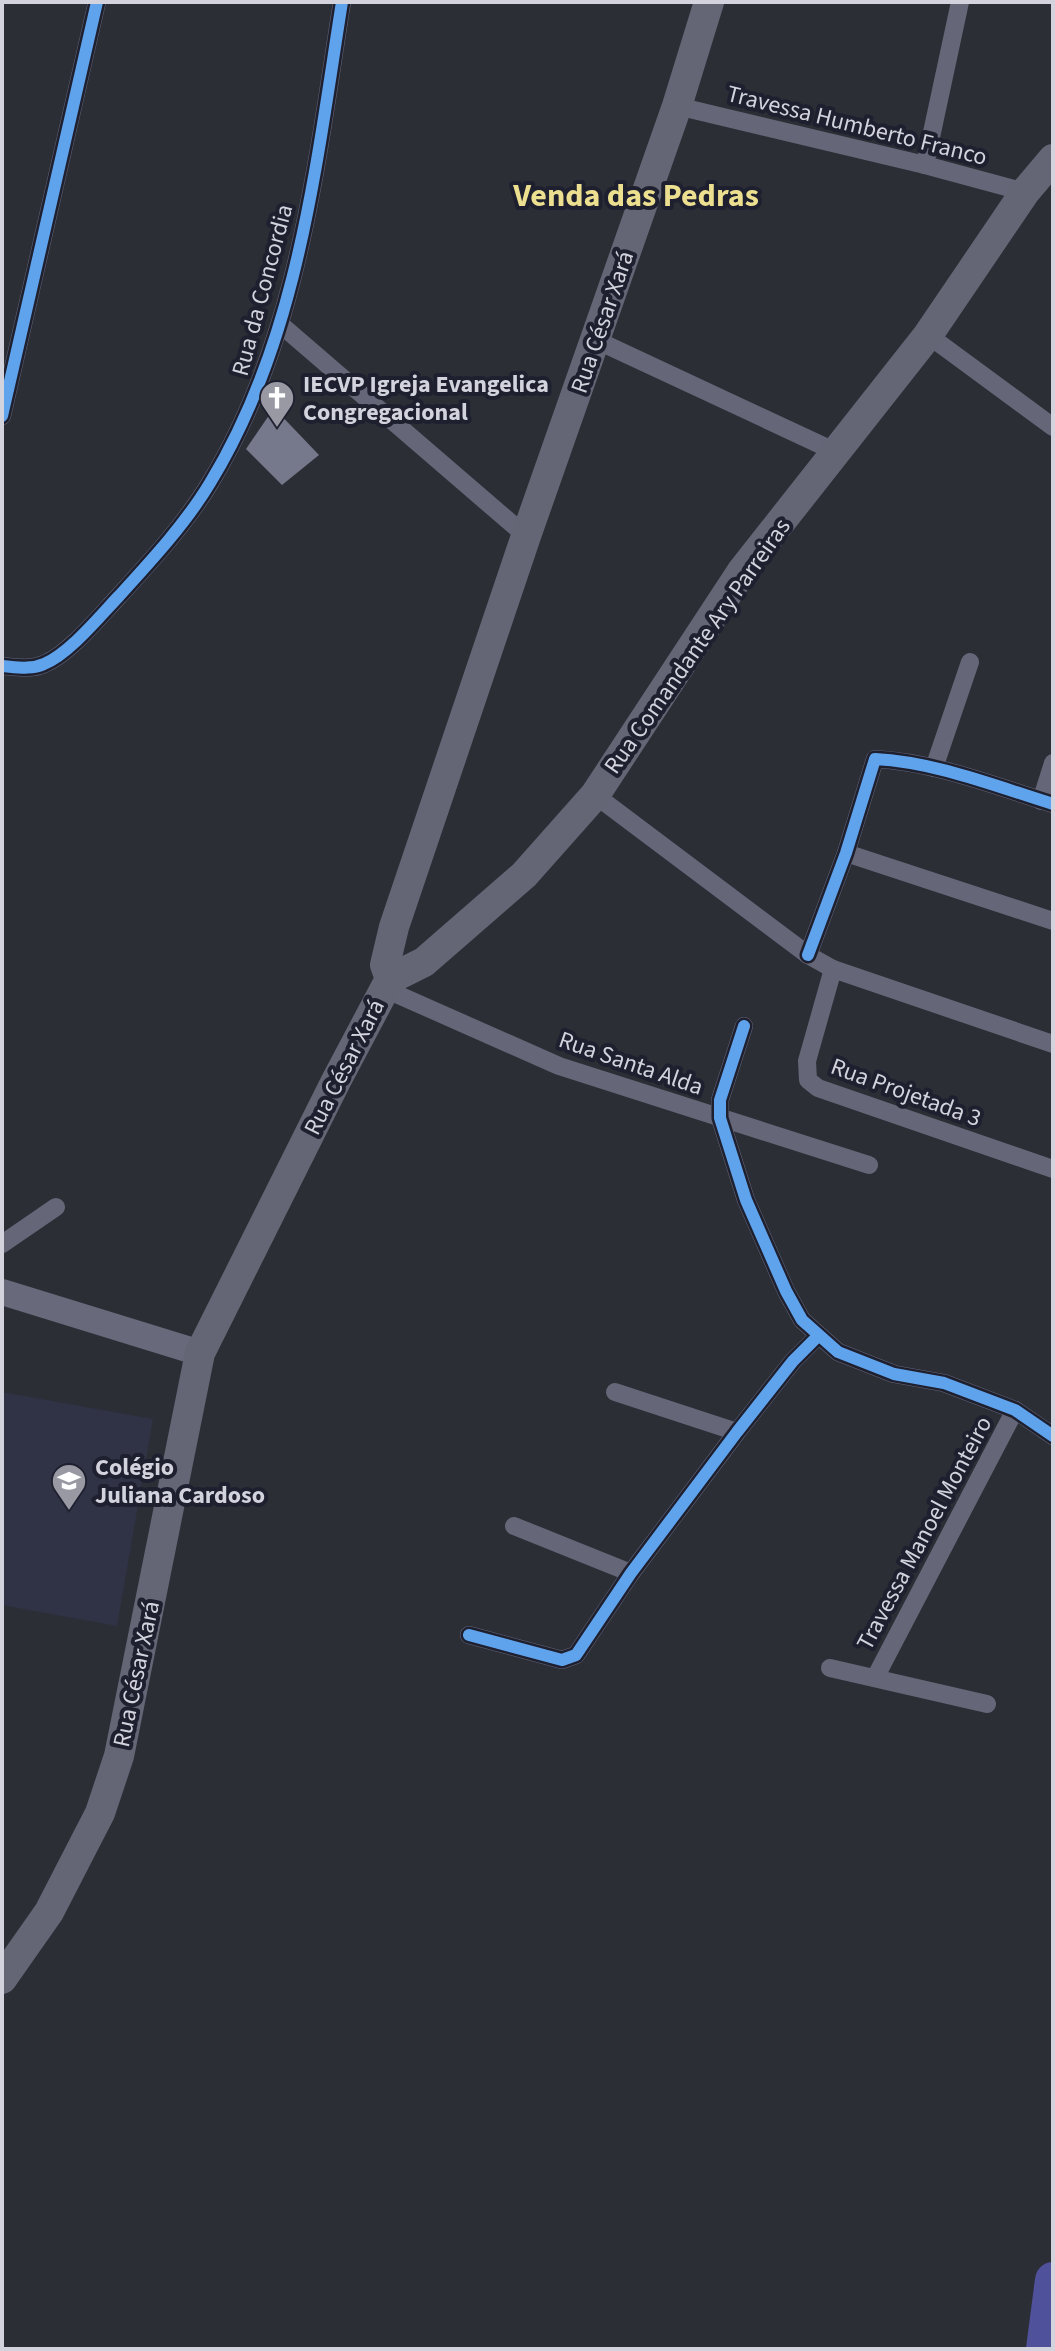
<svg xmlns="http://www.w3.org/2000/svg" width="1055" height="2351" font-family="'Source Sans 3',sans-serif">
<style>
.built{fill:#303246}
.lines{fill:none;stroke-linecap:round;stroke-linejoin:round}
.river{stroke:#50519b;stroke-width:36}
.building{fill:#76788c}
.street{stroke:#656677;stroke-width:18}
.secondary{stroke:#686a7b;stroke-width:26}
.primary{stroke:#646675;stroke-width:30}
.cycleway-casing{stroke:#1f202f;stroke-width:17}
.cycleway{stroke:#60a3ed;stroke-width:12}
.labels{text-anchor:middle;stroke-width:8;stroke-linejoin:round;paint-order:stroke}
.street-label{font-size:24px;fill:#d2d3dd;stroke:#1f202f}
.poi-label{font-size:24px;font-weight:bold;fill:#d2d3dd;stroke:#1f202f;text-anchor:start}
.district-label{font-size:32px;font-weight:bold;fill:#ecdf90;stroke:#1f202f}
</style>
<rect width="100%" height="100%" fill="#2c2e36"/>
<!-- built -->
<path class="built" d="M2,1392l151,27 -36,207 -115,-21z"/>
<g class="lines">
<!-- river -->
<path class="river" d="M1044,2349l9,-69"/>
</g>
<!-- building -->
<path class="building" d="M274,408l45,47 -37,30 -36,-36z"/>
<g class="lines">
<!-- street -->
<g class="street">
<path d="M677,106l248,59 100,27"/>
<path d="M925,165l35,-163"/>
<path d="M280,324l246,212"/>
<path d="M928,335l125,92"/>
<path d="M596,340l240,112"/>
<path d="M2,416l95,-414"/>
<path d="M2,666c14,1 29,4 42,-2 25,-10 56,-48 75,-68 32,-35 67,-73 91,-113 88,-144 106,-318 132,-481"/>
<path d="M934,768l36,-106"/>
<path d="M595,795l213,160 25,14 220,75"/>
<path d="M1041,801l12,-38"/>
<path d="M846,853l207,68"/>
<path d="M808,955l38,-102 29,-94c60,3 120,27 178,45"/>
<path d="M833,969l-26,92 1,19 10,8 235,81"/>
<path d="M385,989l174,77 310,99"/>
<path d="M744,1026l-24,74v18l26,82 40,91 16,29 36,32 56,22 50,9 71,27 38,26"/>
<path d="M2,1244l54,-37"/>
<path d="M615,1392l122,40"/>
<path d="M514,1526l117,47"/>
<path d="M469,1635l93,25 14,-5 55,-82 106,-141 56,-71 25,-25"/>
<path d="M830,1668l157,36"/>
<path d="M875,1678l140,-268"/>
</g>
<!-- secondary -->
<path class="secondary" d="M2,1292l198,61"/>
<!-- primary -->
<g class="primary">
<path d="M390,979l34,-17 100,-87 71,-80 147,-224 186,-236 97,-143 28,-33"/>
<path d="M2,1979l47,-67 51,-99 19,-57 81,-403 136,-272 54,-102 -5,-14 9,-38 132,-391 151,-430 32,-104"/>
</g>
<defs>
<g id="cycleway">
<path d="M2,416l95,-414"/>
<path d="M2,666c14,1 29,4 42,-2 25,-10 56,-48 75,-68 32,-35 67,-73 91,-113 88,-144 106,-318 132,-481"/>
<path d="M808,955l38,-102 29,-94c60,3 120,27 178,45"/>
<path d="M744,1026l-24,74v18l26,82 40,91 16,29 36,32 56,22 50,9 71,27 38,26"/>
<path d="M469,1635l93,25 14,-5 55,-82 106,-141 56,-71 25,-25"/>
</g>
</defs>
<!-- cycleway casing -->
<use href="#cycleway" class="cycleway-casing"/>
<!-- cycleway -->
<use href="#cycleway" class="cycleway"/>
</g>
<!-- icons -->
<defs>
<symbol id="church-pin" viewBox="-11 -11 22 30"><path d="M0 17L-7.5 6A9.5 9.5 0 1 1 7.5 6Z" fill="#9899a3" stroke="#1f202f"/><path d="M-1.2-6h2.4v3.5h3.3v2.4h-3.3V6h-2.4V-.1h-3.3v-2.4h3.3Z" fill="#fff"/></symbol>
<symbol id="school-pin" viewBox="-11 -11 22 30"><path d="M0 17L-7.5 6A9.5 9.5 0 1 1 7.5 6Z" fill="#9899a3" stroke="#1f202f"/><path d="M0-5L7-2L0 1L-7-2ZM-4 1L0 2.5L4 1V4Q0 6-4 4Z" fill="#fff"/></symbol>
</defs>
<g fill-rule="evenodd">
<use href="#church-pin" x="257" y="378" width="40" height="54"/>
<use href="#school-pin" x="49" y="1461" width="40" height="54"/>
</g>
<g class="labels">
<!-- street labels -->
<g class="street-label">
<text transform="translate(857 125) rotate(14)" y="8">Travessa Humberto Franco</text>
<text transform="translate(262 290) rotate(-75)" y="8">Rua da Concordia</text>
<text transform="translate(602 322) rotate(-71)" y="8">Rua César Xará</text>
<text transform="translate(697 646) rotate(-55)" y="8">Rua Comandante Ary Parreiras</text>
<text transform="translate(631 1063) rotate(19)" y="8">Rua Santa Alda</text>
<text transform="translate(344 1067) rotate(-63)" y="8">Rua César Xará</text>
<text transform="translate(906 1092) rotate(20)" y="8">Rua Projetada 3</text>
<text transform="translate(924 1533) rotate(-62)" y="8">Travessa Manoel Monteiro</text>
<text transform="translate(136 1674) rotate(-78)" y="8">Rua César Xará</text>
</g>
<!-- poi labels -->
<g class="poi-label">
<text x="303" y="392">IECVP Igreja Evangelica<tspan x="303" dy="28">Congregacional</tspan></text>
<text x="95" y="1475">Colégio<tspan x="95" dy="28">Juliana Cardoso</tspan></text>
</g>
<!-- district labels -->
<g class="district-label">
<text x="636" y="206">Venda das Pedras</text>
</g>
</g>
<!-- border -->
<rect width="1055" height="2351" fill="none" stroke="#d2d3dd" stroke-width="8"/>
</svg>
